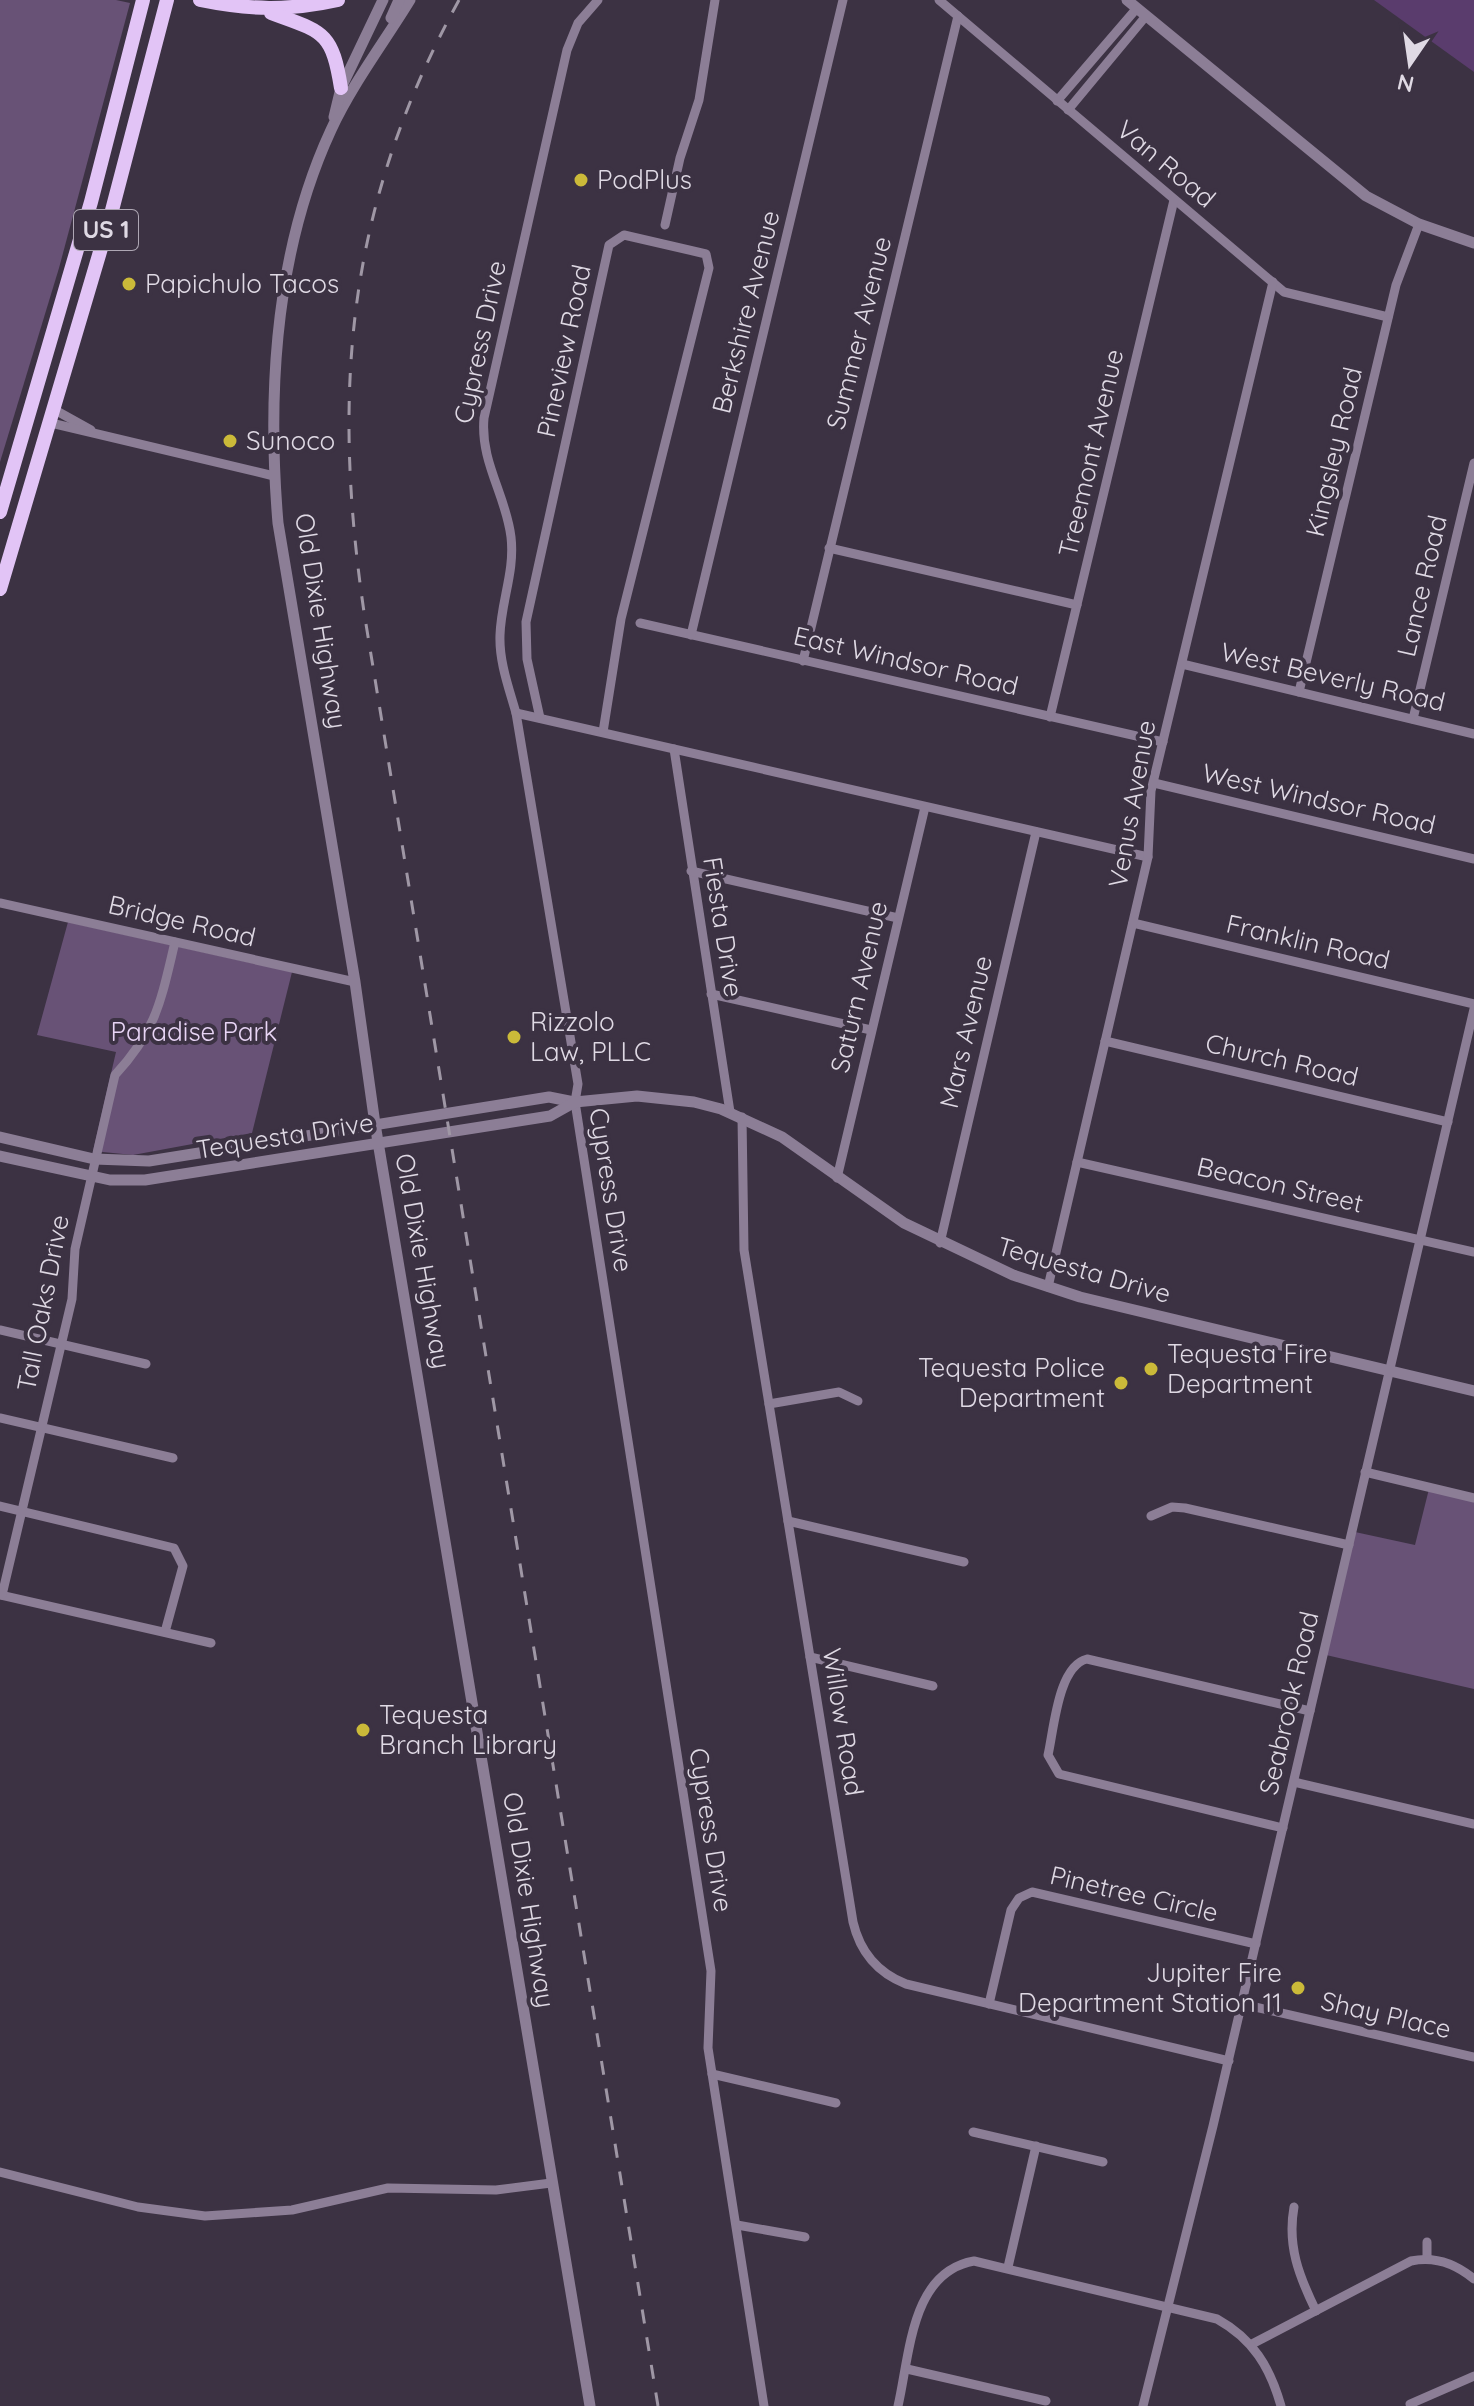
<svg xmlns="http://www.w3.org/2000/svg" width="1474" height="2406" font-family="Quicksand,sans-serif">
<style>
.green{fill:#685276}
.water{fill:#5a3c6d}
.lines{fill:none;stroke-linecap:round;stroke-linejoin:round}
.minor{stroke:#8c7e96;stroke-width:9}
.tertiary{stroke:#8c7e96;stroke-width:11}
.primary{stroke:#e2c4f6;stroke-width:14}
.rail{stroke:#9f97a5;stroke-width:3;stroke-dasharray:14 14;stroke-linecap:butt}
.poi-dot{fill:#cbba39;stroke:#3c3243;stroke-width:3}
.labels{text-anchor:middle;stroke-width:8;stroke-linejoin:round;paint-order:stroke}
.shield{fill:#3c3243;stroke:#aea7b4;stroke-width:2}
.shield-label{font-size:24px;font-weight:bold;fill:#dfd9e4}
.street-label{font-size:26px;fill:#dfd9e4;stroke:#3c3243}
.poi-label{font-size:26px;fill:#dfd9e4;stroke:#3c3243;text-anchor:start}
.park-label{font-size:26px;fill:#e8d5f5;stroke:#3c3243}
</style>
<rect width="100%" height="100%" fill="#3c3243"/>
<!-- green -->
<g class="green">
<path d="M0,0h116l14,3 -71,265 -59,194z"/>
<path d="M68,922l224,50 -40,161 -119,22 -40,-4 23,-99 -79,-17z"/>
<path d="M1429,1489l45,11v189l-148,-34 29,-123 60,13z"/>
</g>
<!-- water -->
<path class="water" d="M1374,0h100v72z"/>
<g class="lines">
<!-- minor -->
<g class="minor">
<path d="M598,0l-20,23 -11,27 -83,368c-4,44 22,77 27,119 4,35 -10,64 -11,98 -1,27 9,53 16,78l62,371 -3,18 136,869 -3,77 56,358"/>
<path d="M939,0l345,292 104,25"/>
<path d="M1057,101l80,-93"/>
<path d="M1068,110l78,-94"/>
<path d="M665,225l15,-67 19,-58 16,-100"/>
<path d="M55,410l36,20"/>
<path d="M51,423l223,53"/>
<path d="M829,548l248,57"/>
<path d="M640,623l523,119"/>
<path d="M691,635l152,-635"/>
<path d="M803,661l155,-645"/>
<path d="M1182,664l292,70"/>
<path d="M1299,692l97,-407 23,-61"/>
<path d="M516,713l632,144"/>
<path d="M1050,717l124,-517"/>
<path d="M540,718l-13,-59 -1,-37 83,-377 15,-10 82,19 3,14 -88,351 -18,113"/>
<path d="M1413,719l61,-256"/>
<path d="M674,749l56,363"/>
<path d="M1154,783l320,76"/>
<path d="M691,871l207,47"/>
<path d="M0,903l355,79"/>
<path d="M1133,923l341,81"/>
<path d="M711,994l160,36"/>
<path d="M1105,1041l343,81"/>
<path d="M742,1117l2,133 109,672c7,30 25,51 53,62l323,77"/>
<path d="M1077,1162l397,90"/>
<path d="M837,1178l88,-371"/>
<path d="M940,1243l96,-411"/>
<path d="M1048,1287l100,-430 3,-66 122,-509"/>
<path d="M0,1330l146,34"/>
<path d="M769,1404l70,-12 19,9"/>
<path d="M0,1418l173,40"/>
<path d="M1365,1472l109,26"/>
<path d="M0,1506l174,42 9,18 -18,66"/>
<path d="M1151,1516l21,-9 13,1 164,37"/>
<path d="M788,1521l176,41"/>
<path d="M0,1595l211,48"/>
<path d="M2,1595l70,-296 3,-50 40,-174c42,-45 46,-75 60,-133"/>
<path d="M810,1657l123,29"/>
<path d="M1294,1782l180,42"/>
<path d="M1283,1828l-224,-54 -11,-19c6,-26 10,-89 39,-96l223,52"/>
<path d="M989,2004l22,-94 8,-12 13,-6 224,52"/>
<path d="M1242,2004l232,53"/>
<path d="M712,2074l124,29"/>
<path d="M973,2132l130,30"/>
<path d="M0,2172l138,35 67,9 87,-6 96,-22 108,2 55,-7"/>
<path d="M1294,2207c-7,39 5,69 22,104"/>
<path d="M737,2225l68,12"/>
<path d="M1427,2242v17"/>
<path d="M1008,2267l28,-121"/>
<path d="M1252,2344l159,-83c23,-5 45,3 63,18"/>
<path d="M907,2369l139,32"/>
<path d="M1410,2404l64,-28"/>
<path d="M898,2406c12,-52 13,-134 76,-145l243,58c36,20 53,48 64,87"/>
<path d="M1143,2406l70,-280 261,-1117"/>
</g>
<!-- tertiary -->
<g class="tertiary">
<path d="M410,0c-25,41 -59,86 -79,130 -56,121 -64,262 -53,393l77,459 20,142 215,1282"/>
<path d="M1127,0l239,196 53,28 55,19"/>
<path d="M391,18l8,-18"/>
<path d="M334,117l7,-29 42,-88"/>
<path d="M0,1137l94,22 55,2 400,-64 25,5"/>
<path d="M0,1156l110,24h35l405,-64 25,-14 62,-6 57,6 27,7 61,28 122,86 109,52 67,22 394,94"/>
</g>
<!-- primary -->
<g class="primary">
<path d="M200,0c49,10 89,11 138,0"/>
<path d="M271,13c52,19 61,18 70,75"/>
<path d="M0,512l91,-310 52,-202"/>
<path d="M0,589l110,-371 57,-218"/>
</g>
<!-- rail -->
<path class="rail" d="M459,0c-111,202 -128,387 -95,612l294,1794"/>
</g>
<!-- markers -->
<g class="poi-dot">
<circle cx="581" cy="180" r="8"/>
<circle cx="129" cy="284" r="8"/>
<circle cx="230" cy="441" r="8"/>
<circle cx="514" cy="1037" r="8"/>
<circle cx="1151" cy="1369" r="8"/>
<circle cx="1121" cy="1383" r="8"/>
<circle cx="363" cy="1730" r="8"/>
<circle cx="1298" cy="1988" r="8"/>
</g>
<g class="labels">
<!-- shield labels -->
<rect class="shield" x="74" y="210" width="64" height="40" rx="6"/>
<g class="shield-label">
<text x="106" y="238">US 1</text>
</g>
<!-- street labels -->
<g class="street-label">
<text transform="translate(1166 164) rotate(40)" y="9">Van Road</text>
<text transform="translate(746 312) rotate(-76)" y="9">Berkshire Avenue</text>
<text transform="translate(859 333) rotate(-76)" y="9">Summer Avenue</text>
<text transform="translate(480 342) rotate(-78)" y="9">Cypress Drive</text>
<text transform="translate(564 351) rotate(-78)" y="9">Pineview Road</text>
<text transform="translate(1334 452) rotate(-77)" y="9">Kingsley Road</text>
<text transform="translate(1091 453) rotate(-77)" y="9">Treemont Avenue</text>
<text transform="translate(1422 586) rotate(-77)" y="9">Lance Road</text>
<text transform="translate(321 621) rotate(81)" y="9">Old Dixie Highway</text>
<text transform="translate(906 661) rotate(13)" y="9">East Windsor Road</text>
<text transform="translate(1333 677) rotate(13)" y="9">West Beverly Road</text>
<text transform="translate(1319 799) rotate(13)" y="9">West Windsor Road</text>
<text transform="translate(1132 804) rotate(-80)" y="9">Venus Avenue</text>
<text transform="translate(182 921) rotate(13)" y="9">Bridge Road</text>
<text transform="translate(723 927) rotate(81)" y="9">Fiesta Drive</text>
<text transform="translate(1308 942) rotate(13)" y="9">Franklin Road</text>
<text transform="translate(859 987) rotate(-77)" y="9">Saturn Avenue</text>
<text transform="translate(966 1032) rotate(-77)" y="9">Mars Avenue</text>
<text transform="translate(1282 1060) rotate(13)" y="9">Church Road</text>
<text transform="translate(285 1136) rotate(-9)" y="9">Tequesta Drive</text>
<text transform="translate(1280 1185) rotate(13)" y="9">Beacon Street</text>
<text transform="translate(611 1190) rotate(81)" y="9">Cypress Drive</text>
<text transform="translate(423 1261) rotate(80)" y="9">Old Dixie Highway</text>
<text transform="translate(1084 1270) rotate(16)" y="9">Tequesta Drive</text>
<text transform="translate(43 1303) rotate(-79)" y="9">Tall Oaks Drive</text>
<text transform="translate(1289 1703) rotate(-77)" y="9">Seabrook Road</text>
<text transform="translate(843 1722) rotate(81)" y="9">Willow Road</text>
<text transform="translate(711 1830) rotate(81)" y="9">Cypress Drive</text>
<text transform="translate(1134 1894) rotate(13)" y="9">Pinetree Circle</text>
<text transform="translate(529 1900) rotate(81)" y="9">Old Dixie Highway</text>
<text transform="translate(1386 2015) rotate(13)" y="9">Shay Place</text>
</g>
<!-- poi labels -->
<g class="poi-label">
<text x="597" y="189">PodPlus</text>
<text x="145" y="293">Papichulo Tacos</text>
<text x="246" y="450">Sunoco</text>
<text x="530" y="1031">Rizzolo<tspan x="530" dy="30">Law, PLLC</tspan></text>
<text x="1167" y="1363">Tequesta Fire<tspan x="1167" dy="30">Department</tspan></text>
<text x="1105" y="1377" text-anchor="end">Tequesta Police<tspan x="1105" dy="30">Department</tspan></text>
<text x="379" y="1724">Tequesta<tspan x="379" dy="30">Branch Library</tspan></text>
<text x="1282" y="1982" text-anchor="end">Jupiter Fire<tspan x="1282" dy="30">Department Station 11</tspan></text>
</g>
<!-- park labels -->
<g class="park-label">
<text x="194" y="1041">Paradise Park</text>
</g>
</g>
<!-- north arrow -->
<g transform="translate(1410 64) rotate(193)" stroke="#3c3243" stroke-width="6" paint-order="stroke">
<path d="M0-6L14 30L0 20L-14 30Z" fill="#dfd9e4"/>
<text y="-12" font-size="22" font-weight="bold" text-anchor="middle" fill="#dfd9e4">N</text>
</g>
</svg>
